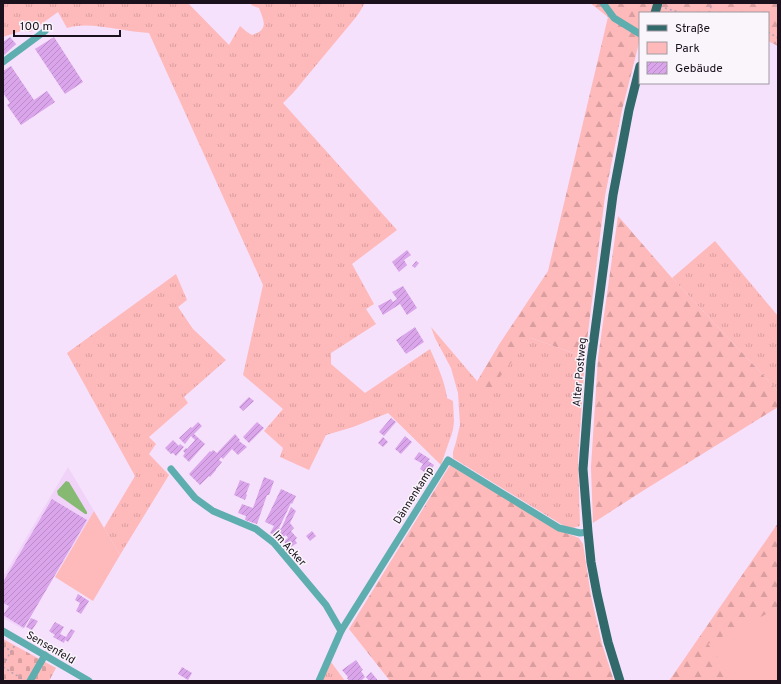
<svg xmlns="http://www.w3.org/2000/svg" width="781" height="684" font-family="Overpass,sans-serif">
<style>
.built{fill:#f1d3fa}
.grass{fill:url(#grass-tufts)}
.forest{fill:url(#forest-firs)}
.cemetery{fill:url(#cemetery-stones)}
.green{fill:#feb9ba}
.water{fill:#86ba73}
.building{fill:url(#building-hatch)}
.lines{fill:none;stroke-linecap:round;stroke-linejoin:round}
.path{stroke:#b1a1b7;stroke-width:1.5;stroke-dasharray:2 3;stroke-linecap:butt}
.minor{stroke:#5eadaf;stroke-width:7}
.major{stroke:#32696b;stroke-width:9}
.labels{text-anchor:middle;stroke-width:3;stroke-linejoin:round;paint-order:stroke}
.street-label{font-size:11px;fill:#1a111d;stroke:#faf5fb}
</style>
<defs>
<pattern id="grass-tufts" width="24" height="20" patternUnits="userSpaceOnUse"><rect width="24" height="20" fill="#feb9ba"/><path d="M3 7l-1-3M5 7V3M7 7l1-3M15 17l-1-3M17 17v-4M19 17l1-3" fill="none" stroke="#d99e9f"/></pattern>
<pattern id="forest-firs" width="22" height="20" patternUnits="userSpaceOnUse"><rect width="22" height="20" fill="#feb9ba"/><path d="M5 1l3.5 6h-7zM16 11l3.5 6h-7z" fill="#d99e9f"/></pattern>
<pattern id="cemetery-stones" width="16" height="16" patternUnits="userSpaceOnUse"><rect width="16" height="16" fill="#feb9ba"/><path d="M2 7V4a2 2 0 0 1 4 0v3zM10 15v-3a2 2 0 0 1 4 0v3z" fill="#d99e9f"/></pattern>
<pattern id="building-hatch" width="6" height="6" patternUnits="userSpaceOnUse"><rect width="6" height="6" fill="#daa5eb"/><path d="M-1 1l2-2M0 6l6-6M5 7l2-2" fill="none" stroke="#ba8dc9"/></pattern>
</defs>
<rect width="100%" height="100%" fill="#f5e1fc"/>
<!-- built -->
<path class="built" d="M68,467l26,44 -71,118 -20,-11v-41z"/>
<!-- grass -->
<g class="grass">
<path d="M3,3h185l41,42 11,-19 7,6 5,3c17,-5 12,-14 7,-27l-8,-3 1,-2h113l-8,13 -64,77 -10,10 114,127 -45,34 22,40 -8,5 10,15 -45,29v11l34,29 65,-44c7,16 15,32 17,49l6,3 1,20 -1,9 -12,35 -53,-52 -35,14 -27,8 -17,35 -29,-13 3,-9 -19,-17 19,-22 -40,-34 20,-90 -114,-252c-10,-1 -21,-2 -31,-4 -18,-2 -33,-6 -51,-1l-9,-16 -28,20 -6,-2 -21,7z"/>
<path d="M715,241l63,75v75l-106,-113z"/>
<path d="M176,274l11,26 -9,7 15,22 33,31 -42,37 4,6 -39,34 7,7 -7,10 20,21 -49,80 -16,-27 31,-52 -68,-123z"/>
<path d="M431,327l46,54 -1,2 55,-45 54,19 -7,102 2,67 -11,3 -116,-71v-6l3,-10 4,-17 -2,-32 -7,-25 -16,-30z"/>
<path d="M331,662l14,19h-23z"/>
</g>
<!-- forest -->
<g class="forest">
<path d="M590,3h188v43l-10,-5v-28h-128v26l-18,71 -17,86 -20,161 -54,-19 -44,55 -11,-10 24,-40 48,-72 60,-254z"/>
<path d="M618,216l54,62 106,113v16l-137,85 -48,31 -2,-56 7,-109z"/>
<path d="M450,465l108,65 21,8 4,6 8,52 11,48 12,37h-224l-41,-52z"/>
<path d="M778,523v158h-109z"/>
</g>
<!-- cemetery -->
<path class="cemetery" d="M3,639l53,29 -7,13h-46z"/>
<!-- green -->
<g class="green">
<path d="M94,511l26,44 -27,46 -38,-24z"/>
<path d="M778,608v73h-46l-6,-12 -18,-25z"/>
</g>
<!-- water -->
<path class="water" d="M66,481l3,1 18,30v2h-2l-27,-19 -1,-4z"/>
<!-- building -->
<g class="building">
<path d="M10,37l6,7 -13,12v-14z"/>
<path d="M54,37l29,45 -18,12 -30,-45z"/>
<path d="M11,66l23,34 13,-9 8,11 -34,23 -14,-20 3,-2 -7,-10v-22z"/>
<path d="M407,250l4,5 -7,5 3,5 -8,7 -7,-10z"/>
<path d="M416,261l3,2 -4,5 -3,-2z"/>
<path d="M403,286l14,22 -10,7 -7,-11 -17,11 -5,-9 13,-7 2,3 4,-3 -5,-7z"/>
<path d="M415,327l9,15 -18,12 -10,-14z"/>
<path d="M249,397l5,4 -11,10 -4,-4z"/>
<path d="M391,418l5,4 -12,14 -5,-4z"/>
<path d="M198,422l4,4 -8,8 11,10 -16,18 -6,-6 2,-3 -2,-2 3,-3 1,1 8,-9 -4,-4 -6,8 -6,-6 12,-11 1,1z"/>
<path d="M257,422l7,6 -15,15 -6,-6z"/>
<path d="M235,434l5,6 -1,1 8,6 -9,8 -6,-6 -9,10 -2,-2 -2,3 3,2 -6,7v1l-6,7 -1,-1 -9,9 -11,-11 21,-23 1,1 2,-2 4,3z"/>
<path d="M405,436l7,6 -11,12 -6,-5z"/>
<path d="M383,437l5,5 -5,5 -5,-4z"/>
<path d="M173,440l6,6 1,-2 4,3 -8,9 -3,-3 -2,1 -6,-6z"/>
<path d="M419,452l11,7 -2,2 6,4 -6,10 -8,-6 3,-5 -9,-5z"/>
<path d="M264,477l10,4 -5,14h-2l-10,29 -12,-4 1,-4 -8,-3 4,-9 11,4z"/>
<path d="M240,480l10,4 -4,10 1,1 -2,5 -11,-5z"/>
<path d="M281,489l15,7 -4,8 -1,-1 -12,25 2,1 10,-22 5,4 -6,12 4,5 -3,3 6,7 -2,2 2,3 -6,4 -3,-4 -2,2 -2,-4 4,-3 -2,-3 -8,6 -2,-2 1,-3 -7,-3 4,-7 -9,-4z"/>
<path d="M52,499l35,21 -63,108 -21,-13 6,-9 -6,-3v-21z"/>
<path d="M312,531l4,5 -6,5 -4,-5z"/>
<path d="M78,594l11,7 -8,13 -5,-3 4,-8 -5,-3z"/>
<path d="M31,618l7,3 -6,9 -6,-3z"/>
<path d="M55,622l9,5 -4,7 6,3 5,-8 4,2 -7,11 -3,-2 -1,3 -11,-6 2,-2 -6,-4z"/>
<path d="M356,660l7,10 -2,1 4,6 -4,4h-12l-2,-3 1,-1 -6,-7z"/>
<path d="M182,667l10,6 -4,7 -10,-6z"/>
<path d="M371,672l5,6 2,3h-9l-3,-4z"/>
</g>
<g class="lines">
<!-- path -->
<g class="path">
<path d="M665,8l17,5"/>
<path d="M709,13l3,-10"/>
<path d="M768,32l10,6"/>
<path d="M3,646l8,5"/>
<path d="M3,665l12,-20"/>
<path d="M3,667l21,13"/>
</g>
<!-- minor -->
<g class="minor">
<path d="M603,3l11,15 26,16"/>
<path d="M3,62l42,-31"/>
<path d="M171,469l24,29 18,13 43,18 18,14 52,62 15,26"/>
<path d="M3,631l86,50"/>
<path d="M30,681l15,-26"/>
<path d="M319,681l22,-50 107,-171 111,68 21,5 8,-1"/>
</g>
<!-- major -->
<g class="major">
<path d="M655,13l3,-10"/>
<path d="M620,681l-12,-39 -11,-48 -6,-32 -3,-30 -5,-63 8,-108 22,-166 16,-85 11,-44"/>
</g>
</g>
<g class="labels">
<!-- street labels -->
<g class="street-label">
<text transform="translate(579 372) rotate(-85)" y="4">Alter Postweg</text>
<text transform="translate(413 495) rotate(-58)" y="4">Dännenkamp</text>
<text transform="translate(290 548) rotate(48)" y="4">Im Acker</text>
<text transform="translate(51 647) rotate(30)" y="4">Sensenfeld</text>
</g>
</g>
<!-- border -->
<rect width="781" height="684" fill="none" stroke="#1a111d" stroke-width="8"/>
<!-- legend -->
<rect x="639" y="12" width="130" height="72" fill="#faf5fb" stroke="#a09aa2"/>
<rect x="647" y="25" width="20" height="6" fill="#32696b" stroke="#a09aa2"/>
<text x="675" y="32" font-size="12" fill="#1a111d">Straße</text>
<rect x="647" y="42" width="20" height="12" fill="#feb9ba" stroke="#a09aa2"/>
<text x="675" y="52" font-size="12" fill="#1a111d">Park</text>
<rect x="647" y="62" width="20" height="12" fill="url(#building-hatch)" stroke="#a09aa2"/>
<text x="675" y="72" font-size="12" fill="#1a111d">Gebäude</text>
<!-- scale -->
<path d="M14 30v6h106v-6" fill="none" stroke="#1a111d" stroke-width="2"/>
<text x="20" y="30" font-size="12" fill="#1a111d" stroke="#faf5fb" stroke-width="3" paint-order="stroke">100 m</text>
</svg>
